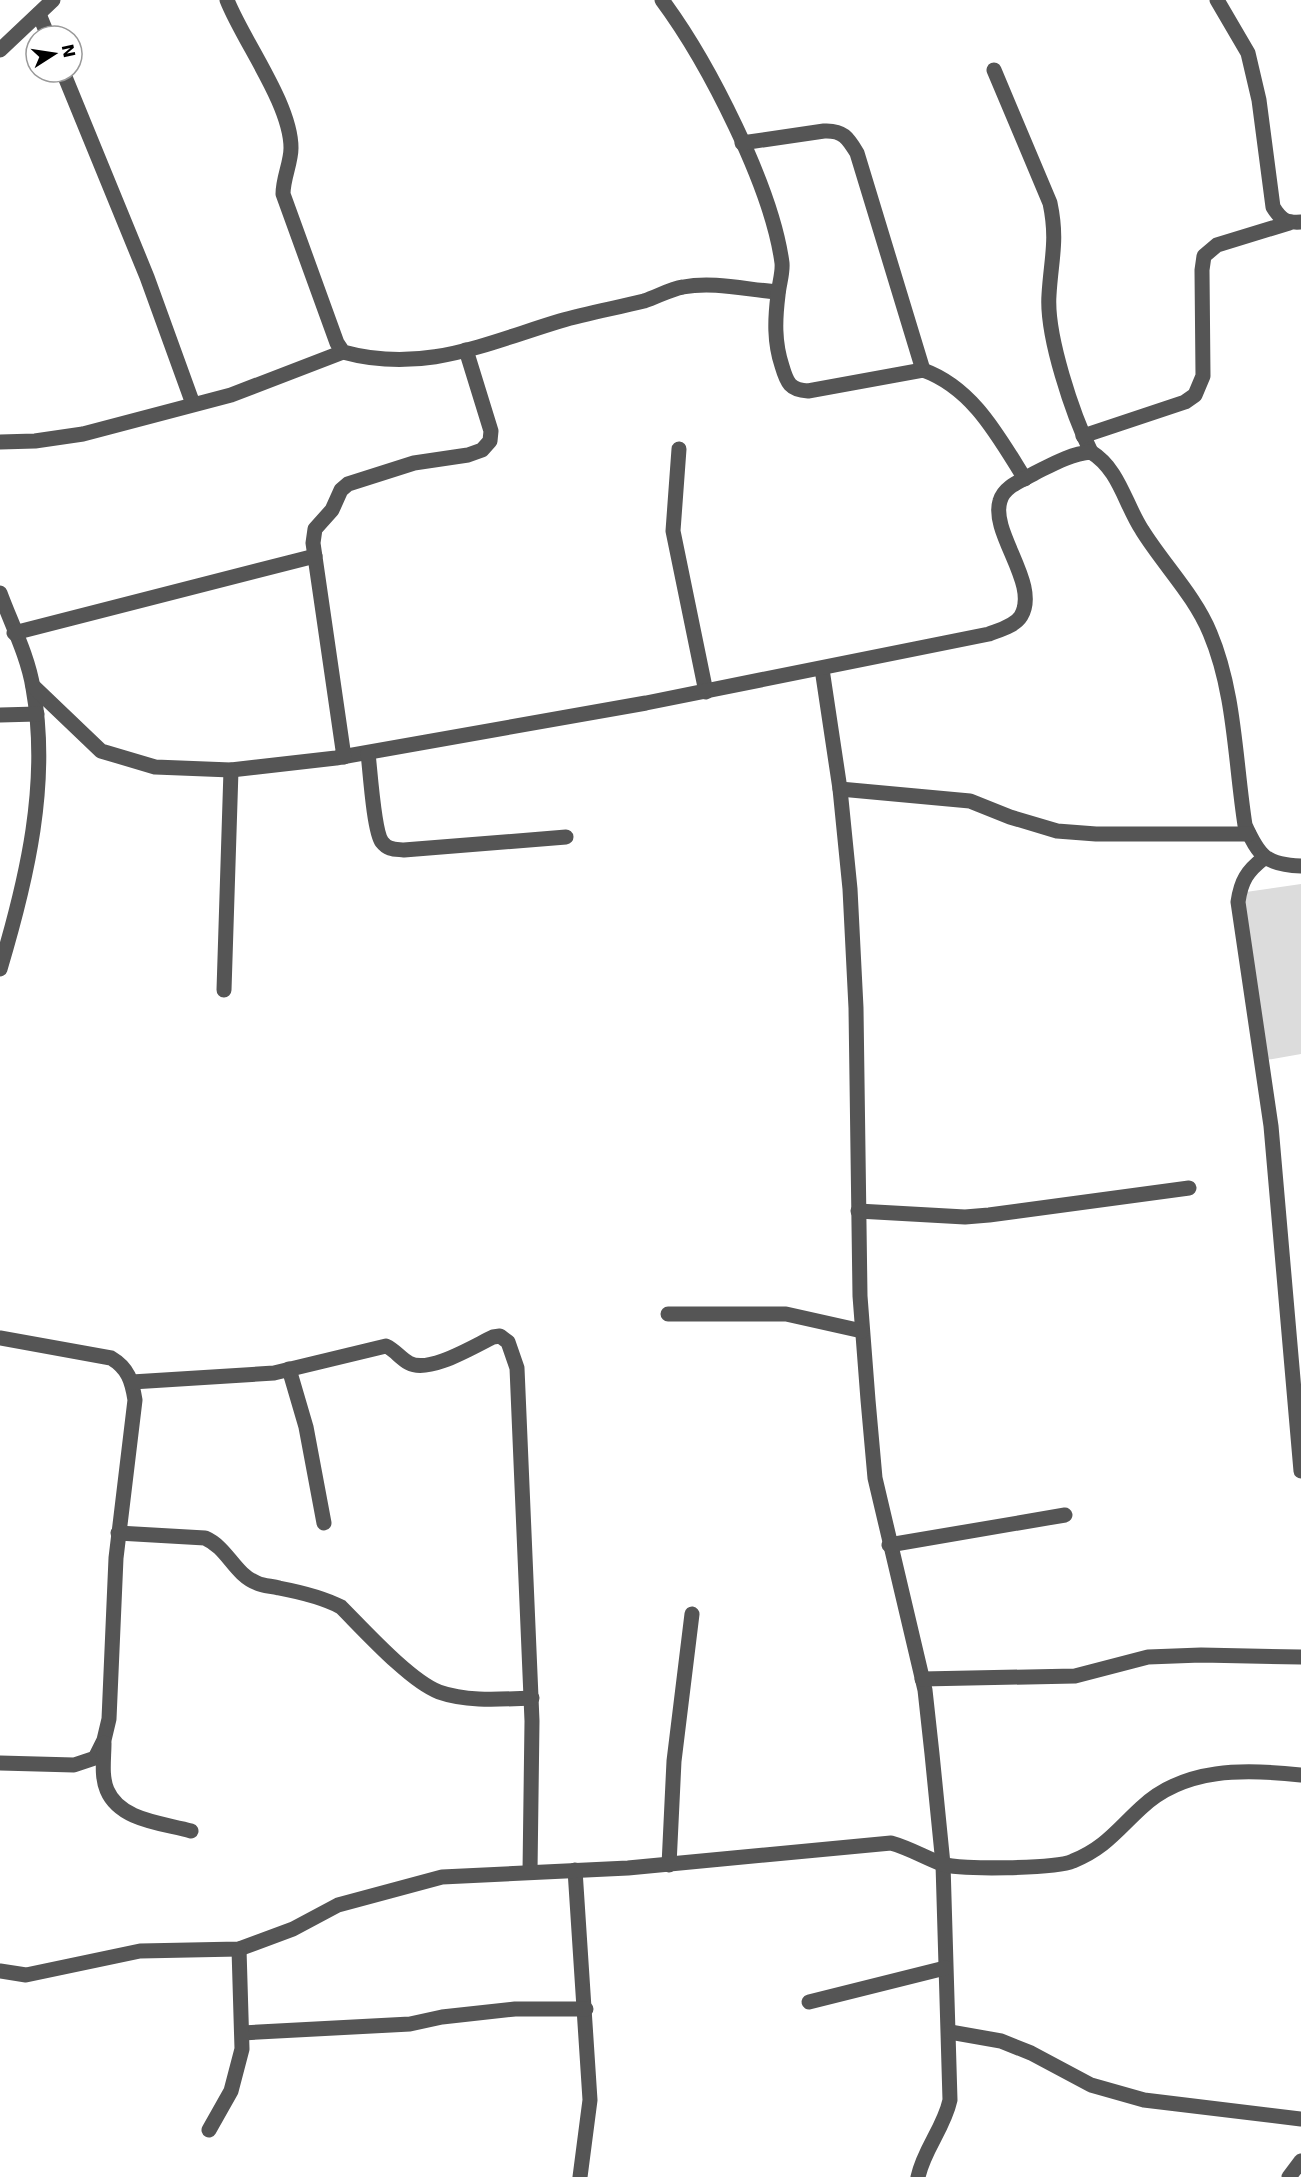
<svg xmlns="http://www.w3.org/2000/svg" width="1301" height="2177" font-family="'DejaVu Sans',sans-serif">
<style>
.green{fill:#dcdcdc}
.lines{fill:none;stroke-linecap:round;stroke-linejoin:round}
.minor{stroke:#555;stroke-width:15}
</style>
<rect width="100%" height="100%" fill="#fff"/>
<!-- green -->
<path class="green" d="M1301,884v170l-40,7 -22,-168z"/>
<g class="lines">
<!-- minor -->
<g class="minor">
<path d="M227,0c16,41 64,104 64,148 0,15 -8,30 -8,46l54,149 6,9c80,22 141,-8 217,-31 28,-8 56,-13 84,-20 13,-4 26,-12 39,-14 31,-6 65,3 95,5"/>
<path d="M662,0c46,62 110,187 120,263 1,10 -3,21 -4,32 -3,24 -4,47 4,71 5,17 8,24 26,25l115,-21c50,18 75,66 102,109"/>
<path d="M1217,0l31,53 11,47 14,107c8,13 13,16 28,15"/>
<path d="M39,14l9,22"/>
<path d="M0,50l53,-50"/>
<path d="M994,70l56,133c8,38 1,56 -1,92 -3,41 24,120 42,157"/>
<path d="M63,72l84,205 46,127"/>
<path d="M742,143l82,-12c19,-1 24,7 33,22l66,217"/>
<path d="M1083,436l102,-34 10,-7 8,-19 -1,-106 2,-14 13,-11 72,-22"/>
<path d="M0,442l35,-1 48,-7 148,-39 112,-43"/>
<path d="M679,449l-6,82 33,161"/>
<path d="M0,593c11,30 28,63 33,95 17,94 -6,191 -33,281"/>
<path d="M14,633l301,-77"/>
<path d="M822,669l18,120 10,100 6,119 4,288 8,104 7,78 50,212 7,64 11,110 7,236c-6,28 -26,49 -32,77"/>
<path d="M33,686l68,65 54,16 76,3 105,-12 310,-55 343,-69c10,-4 26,-8 32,-18 19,-32 -31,-83 -21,-115 4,-15 23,-21 35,-28 18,-9 35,-19 56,-21 28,17 34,52 51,78 21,34 53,66 68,103 25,59 25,128 35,192 14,31 21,40 56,41"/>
<path d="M0,715l37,-1"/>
<path d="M368,753c2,17 6,79 14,89 6,8 13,7 22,8l162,-13"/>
<path d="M344,757l-31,-214 2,-14 17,-19 9,-20 7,-6 66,-21 54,-8 14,-5 8,-9 1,-10 -25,-81"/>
<path d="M840,789l130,12 40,16 47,14 39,3h153"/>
<path d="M1264,858c-17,13 -23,23 -26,44l33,224 30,345"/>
<path d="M224,990l7,-220"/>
<path d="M858,1211l107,6 24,-2 200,-27"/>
<path d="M668,1314h118l76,17"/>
<path d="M0,1338l111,20c17,10 21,23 24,42l-19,158 -7,161 -5,21 -9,18 -21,7 -74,-2"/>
<path d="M289,1369l17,58 18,96"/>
<path d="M132,1382l142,-9 112,-27c9,4 14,12 23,17 20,11 65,-17 84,-26l7,-1 8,6 9,26 15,353 -2,151"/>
<path d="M118,1533l87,5c23,10 29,36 52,45 6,3 15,3 22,5 21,4 43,9 62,19 23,23 69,74 98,85 28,10 63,7 93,6"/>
<path d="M889,1545l176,-30"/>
<path d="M922,1679l153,-3 73,-19 53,-2 100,2"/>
<path d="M104,1743c0,15 -3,33 3,47 13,31 56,33 84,41"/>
<path d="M669,1865l5,-104 18,-147"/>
<path d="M575,1870l15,230 -10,77"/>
<path d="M0,1971l26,4 114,-24 99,-2 54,-20 45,-24 104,-28 186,-9 263,-25c18,5 33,14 51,21 17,6 113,5 131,-3 32,-13 44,-31 68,-53 43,-41 104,-39 160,-33"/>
<path d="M809,2002l136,-34"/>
<path d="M950,2032l51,9 30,12 60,32 53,15 157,19"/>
<path d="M242,2033l168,-9 32,-7 73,-8h71"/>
<path d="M209,2130l22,-39 11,-42 -3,-100"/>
<path d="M1289,2177l12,-16"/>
</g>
</g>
<!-- north arrow -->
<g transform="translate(54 54) rotate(78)"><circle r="28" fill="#ffffff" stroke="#999999" stroke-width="1.5"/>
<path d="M0-4.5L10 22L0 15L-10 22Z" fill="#000000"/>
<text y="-9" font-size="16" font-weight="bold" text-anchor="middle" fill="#000000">N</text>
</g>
</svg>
